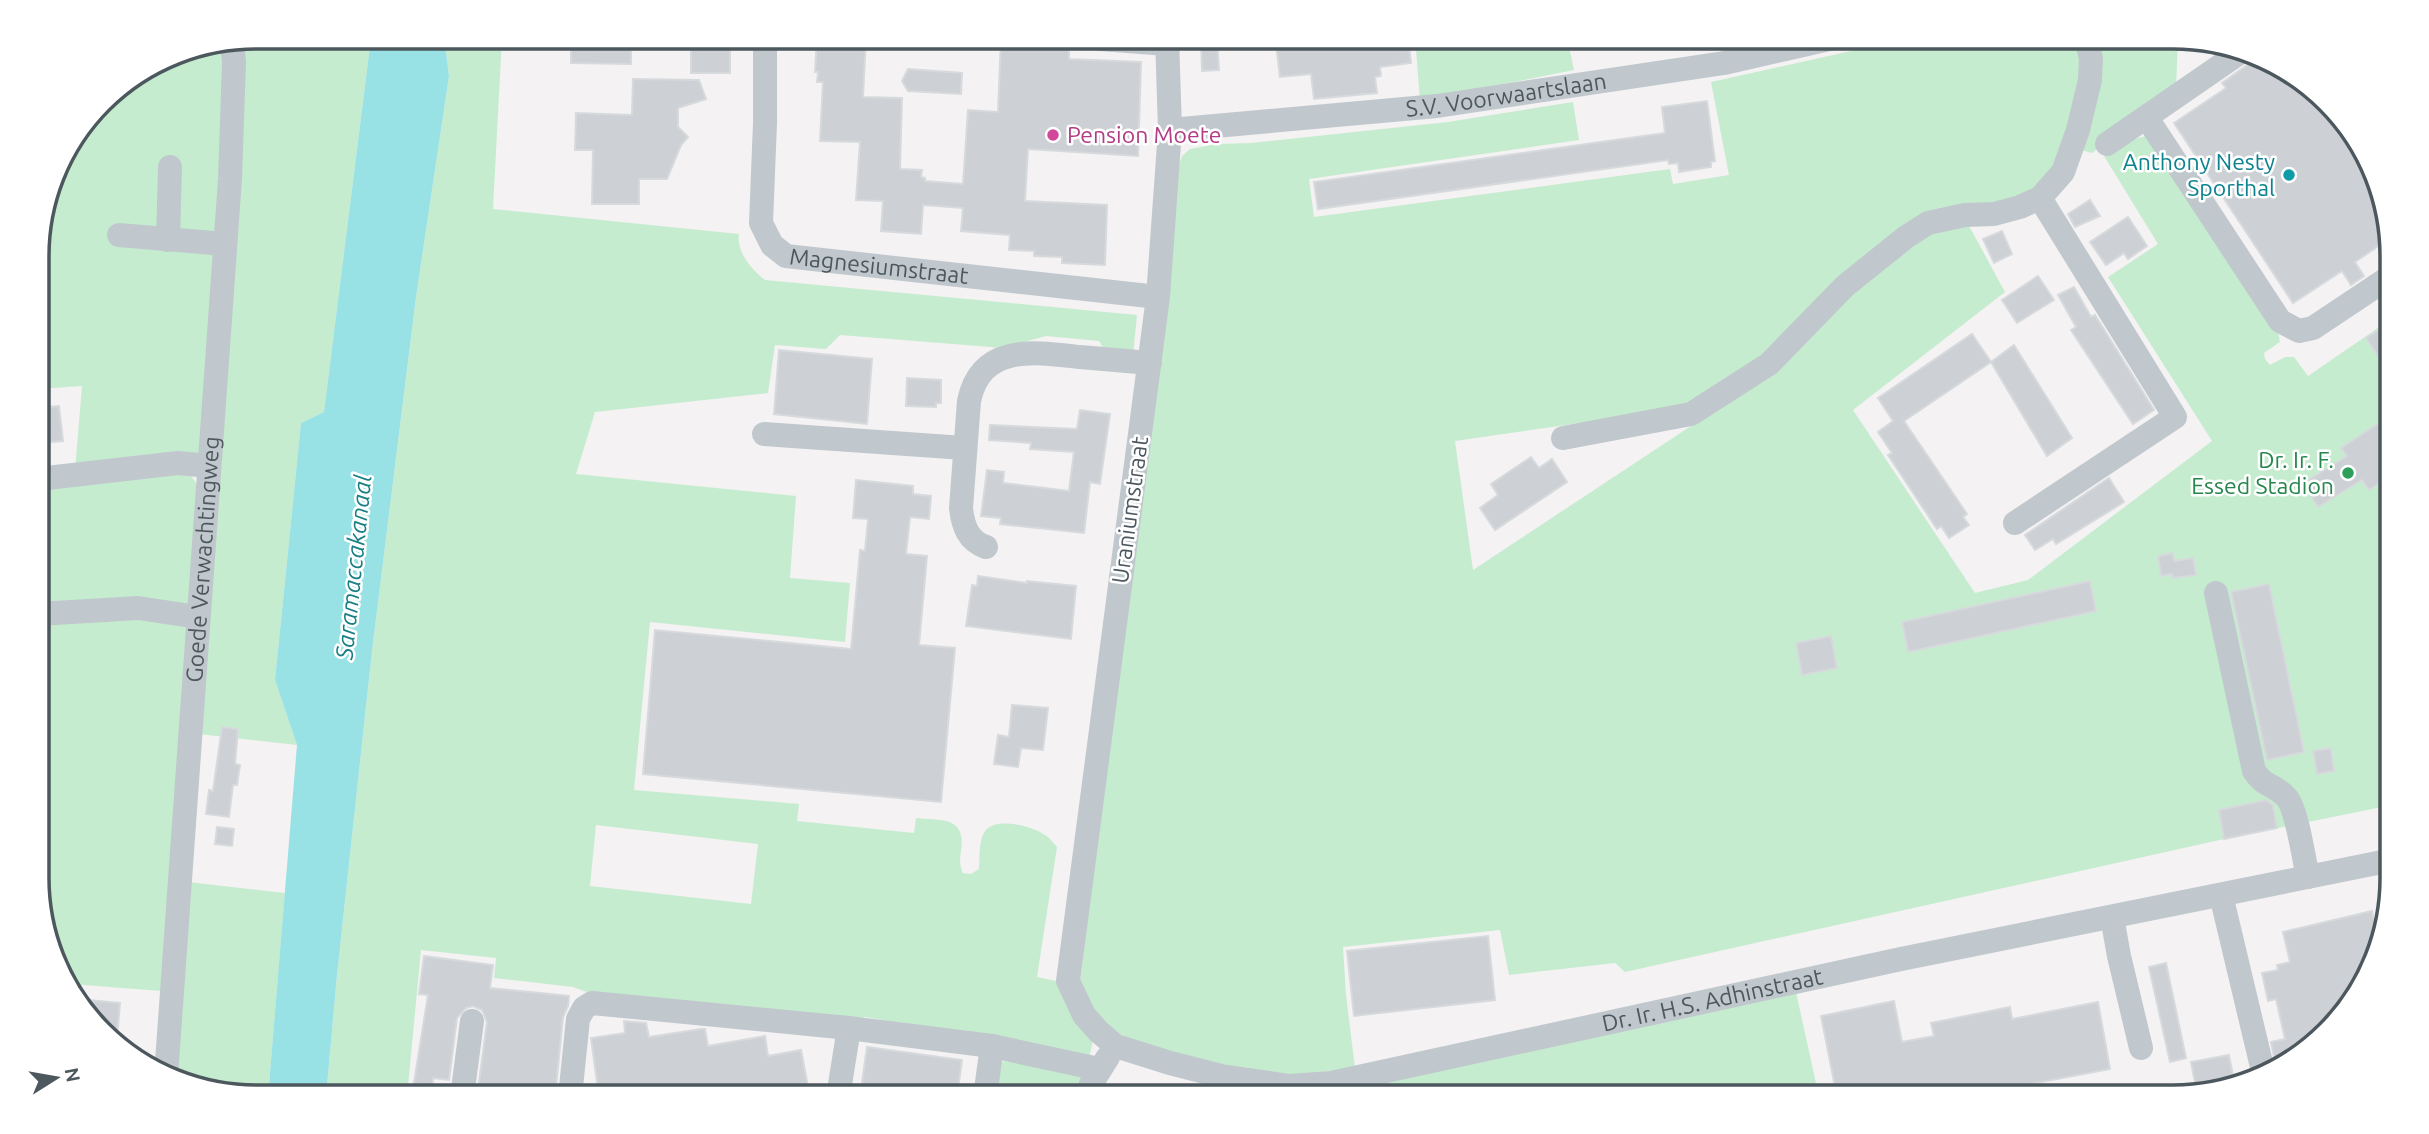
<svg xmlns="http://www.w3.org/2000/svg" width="2429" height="1134" font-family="Ubuntu,sans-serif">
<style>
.green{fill:#c6eccf;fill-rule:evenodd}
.water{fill:#98e1e5}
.building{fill:#cdd0d4;stroke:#d7dadd;stroke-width:2}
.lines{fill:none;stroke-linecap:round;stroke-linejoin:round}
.minor{stroke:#c0c8cd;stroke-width:24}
.hotel-dot{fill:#d1479c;stroke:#fff;stroke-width:2.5}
.culture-dot{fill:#0f9aa8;stroke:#fff;stroke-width:2.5}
.leisure-dot{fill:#2e9e5b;stroke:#fff;stroke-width:2.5}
.labels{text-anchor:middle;stroke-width:5;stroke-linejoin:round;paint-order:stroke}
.street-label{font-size:23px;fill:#4c585e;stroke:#fff}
.hotel-label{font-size:23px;fill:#b23c85;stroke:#fff;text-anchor:start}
.culture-label{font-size:23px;fill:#0d838f;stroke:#fff;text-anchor:end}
.leisure-label{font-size:23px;fill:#27864d;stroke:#fff;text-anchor:end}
.water-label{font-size:24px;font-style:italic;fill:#187f85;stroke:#fff}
.rim{fill:none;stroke:#4c585e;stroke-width:3.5}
</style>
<rect width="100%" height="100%" fill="#f4f2f3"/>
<!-- green -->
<g class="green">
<path d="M256,37h113l1,9 -46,366 -23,11 -26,257 22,65 -98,-11 40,-694z"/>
<path d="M444,37h58l-9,172 246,25c-3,18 13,36 26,46l372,35 -4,40 -27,-3 -7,-11 -53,-5 -43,12 -163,-13 -14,14 -51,-4 -7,48 -173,19 -19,62 220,22 -6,82 60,5 -5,59 -195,-20 -16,168 165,14 -2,17 117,12 2,-15c27,3 50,-2 45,33 -1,8 -2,14 2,22l8,1 8,-5c1,-10 -1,-30 7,-39 11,-13 47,-4 59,5 5,3 8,8 12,12l-20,130 24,5 32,58 -4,18 -223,-41 -24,2 -241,-22 -28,-10 -79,-9 2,-20 -75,-8 -14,147h-81l11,-122 35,-324 44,-354 33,-221zM596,825l162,19 -7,60 -161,-18z"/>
<path d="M1415,37h152l7,33 -154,31z"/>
<path d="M1652,37h71l-68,13z"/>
<path d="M1914,37h164l4,17 -10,69 -24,57 -35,24 -58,5 -188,149 -75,49 -237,34 18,129 224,-148 156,-131 78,-60 37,-7 37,68 -152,118 122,183 53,-13 184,-139 -104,-164 50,-33 -54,-88 30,-17 16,-4 128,196 2,11 -16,11 1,6 5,6 15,-8h9l14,19 83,-57 1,486 -168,34 -599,133 -10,-9 -106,12 -9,-45 -157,17 3,48 9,73 -78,9 -130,-28 -47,-27 -20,-39 98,-814 4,-13 8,-7 27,-5 35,-1 196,-21 125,-20 6,38 -270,39 5,38 356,-48 3,15 56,-9 -18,-93z"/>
<path d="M2093,37l89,2 -4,2 -2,47 -3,6 -81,59 -11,-3z"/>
<path d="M225,43l1,27 -27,388 -124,12 7,-84 -44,3 -1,-148 22,-81 52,-69 62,-38z"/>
<path d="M184,473l8,4 6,9 -8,120 -152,4v-128z"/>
<path d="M121,613l67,10 -27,368 -90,-7 -32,-77 -1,-289z"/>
<path d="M188,882l97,11 -17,204h-12l-83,-16z"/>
<path d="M1796,992l23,105h-489l6,-8z"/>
<path d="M1005,1061l81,13 -6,23h-86l6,-34z"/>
</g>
<!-- water -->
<path class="water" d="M369,37h75l5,39 -33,221 -44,354 -35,324 -11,122h-58l29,-352 -22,-65 26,-257 23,-11 46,-366z"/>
<!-- building -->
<g class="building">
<path d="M571,37h60v27l-60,-1z"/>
<path d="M817,37h49l-3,60 39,1 -2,71 22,1 -1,7 4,1v3l38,3 5,-74 30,2 3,-74 68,3v18l72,3 -3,94 -110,-7 -3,52 82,4 -2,60 -43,-2v-6l-28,-1v-5l-25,-1 1,-15 -49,-4 2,-23 -40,-3 -2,29 -40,-3 2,-30 -27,-1 4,-58 -40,-1 3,-59h-6l1,-10h-3z"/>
<path d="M1201,37h16l2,33 -17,1z"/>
<path d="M1347,37h61l3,26 -31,4 1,9 -6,1 2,16 -63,6 -3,-25 -31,3 -4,-33z"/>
<rect x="691" y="47" width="39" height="26"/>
<path d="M2256,53l91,70 43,105v10l-35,24 9,14 -13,9 -9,-14 -49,32 -119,-180 52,-35 -4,-5 28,-20z"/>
<path d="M908,69l54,4 -1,21 -53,-3 -6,-10z"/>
<path d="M633,79l66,1 7,19 -28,9v19l10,10 -7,8 -14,34h-28v25h-47l1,-54h-18l1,-37 56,2z"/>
<path d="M1707,101l8,60 -4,1v5l-32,5 -1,-9 -9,1 -1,-4 -350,49 -4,-27 351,-49 -3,-26z"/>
<path d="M2090,200l10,16 -25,11 -7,-13z"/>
<path d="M2128,217l19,29 -19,13 -4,-6 -18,12 -16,-23z"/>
<path d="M2002,231l10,23 -18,9 -11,-24z"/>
<path d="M2038,276l16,24 -37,23 -15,-23z"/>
<path d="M2074,287l17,30 4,-2 59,95 -21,14 -62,-94 5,-3 -18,-32z"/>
<path d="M2391,322v54l-25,-38z"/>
<path d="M1972,334l19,28 -87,59 63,93 -4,3 6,8 -20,13 -8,-12 -4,3 -49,-74 4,-2 -14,-21 15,-11 -15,-23z"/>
<path d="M2014,345l58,93 -25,18 -56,-94z"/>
<path d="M779,350l93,9 -5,65 -93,-10z"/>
<path d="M907,378l34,2v23h-5v4l-30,-1z"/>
<path d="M59,406l4,35 -25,2v-35z"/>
<path d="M1080,410l30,4 -10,70 -10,-2 -6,51 -84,-9 1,-6 -20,-2 6,-46 17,2 -1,11 66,8 5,-39 -44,-3 1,-6 -42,-3 1,-15 87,4z"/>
<path d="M2391,415v60l-22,15 -7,-10 -44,27 -15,-24 44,-27 -6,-8z"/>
<path d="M1531,457l8,11 13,-9 15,23 -72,48 -15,-22 18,-13 -7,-11z"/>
<path d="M2109,478l15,24 -68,42 -3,-5 -18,11 -10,-15z"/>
<path d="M856,480l57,6v8l18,2 -2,23 -19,-2 -4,37 21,2 -8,89 36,3 -14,154 -298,-28 12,-144 196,19 9,-99 5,1 3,-32 -15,-1z"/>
<path d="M2173,553l1,8 19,-3 3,17 -24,3v-4l-11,2 -3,-20z"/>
<path d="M978,576l49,7v-2l49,5 -5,53 -105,-13 6,-41 5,1z"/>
<path d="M2090,581l6,30 -188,41 -6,-30z"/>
<path d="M2269,584l35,168 -37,8 -36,-168z"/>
<path d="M1831,636l6,32 -35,7 -6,-32z"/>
<path d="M1012,705l36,3 -5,42 -22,-2 -3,19 -24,-3 4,-29 11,2z"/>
<path d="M222,727l16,2 -3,35 5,1 -3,20h-4l-4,32 -23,-3 3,-24 4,1z"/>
<path d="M2331,748l3,23 -17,3 -4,-23z"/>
<path d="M2266,800l7,5 4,23 -53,11 -5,-29z"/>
<path d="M217,827l17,2 -2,17 -17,-2z"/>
<path d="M2372,911l7,32 -4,19 -28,50 -52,48 -19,6 -5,-24 14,-3 -9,-40 -8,2 -6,-28 16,-3 -1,-5 13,-3 -7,-30z"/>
<path d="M1488,936l7,64 -141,16 -7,-65z"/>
<path d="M424,956l69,9 -3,23 79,8 -1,10 -5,11 -8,80h-78l10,-75 -5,-12 -9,-4 -7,2 -9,10 -8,62 -16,-2 -1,19 -20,-2 16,-100 -9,-1z"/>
<path d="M2166,963l20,95 -16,4 -21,-95z"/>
<path d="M77,999l43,4 -3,35 -35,-26z"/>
<path d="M1894,1001l8,41 32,-6 -3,-13 79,-16 2,12 86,-17 12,67 -85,16 3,12h-191l-16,-81z"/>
<path d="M624,1021l22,2 3,14 52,-8h4l3,17 57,-10 3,20 33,-6 9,47h-211l-8,-59 34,-5z"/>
<path d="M867,1047l95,13 -5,37h-97z"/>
<path d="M2229,1055l5,26 -37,12 -6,-31z"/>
</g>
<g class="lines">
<!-- minor -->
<g class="minor">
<path id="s1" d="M765,37v86l-4,100 11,22 14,11 372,41"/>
<path d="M1095,37l5,2 68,5"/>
<path id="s2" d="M1167,37l3,93 -12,167 -90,684 16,34 15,17 17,14 54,17 51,13 68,10 42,-3 570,-124 491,-99"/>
<path d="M2147,118l133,203 19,10 14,-3 78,-52"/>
<path id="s3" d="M1170,130l267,-24 287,-43 114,-26"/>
<path d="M2107,144l135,-93"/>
<path d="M119,235l106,9"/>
<path d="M168,240l2,-73"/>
<path d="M764,434l200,14"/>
<path d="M1563,438l128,-24 78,-50 76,-78 61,-49 22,-14 37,-8 29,-1 26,-7 20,-9 23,-26 15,-42 12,-50 1,-21 -5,-22"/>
<path d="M38,479l140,-16 31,3"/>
<path d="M2015,523l160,-106 -135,-219"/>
<path d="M986,547c-18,-6 -23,-21 -25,-39l8,-107c12,-58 66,-49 111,-44 23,2 46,4 70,6"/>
<path d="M2216,593l38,178c10,16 22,14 33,27 10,12 17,62 21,79"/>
<path d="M38,614l100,-6 60,9"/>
<path d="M2221,895l41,172"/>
<path d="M2112,917l7,39 22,92"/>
<path id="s4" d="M166,1076l64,-897 4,-117 -2,-20"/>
<path d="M462,1097l10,-76"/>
<path d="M570,1097l8,-78 6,-11 8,-5 257,25 143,18 107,23"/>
<path d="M838,1097l11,-69"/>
<path d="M985,1097l7,-51"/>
<path d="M1087,1097l4,-13 17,-27"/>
</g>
</g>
<!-- markers -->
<circle class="hotel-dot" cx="1053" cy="135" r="7"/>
<circle class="culture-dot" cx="2289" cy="175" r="7"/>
<circle class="leisure-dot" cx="2348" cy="473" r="7"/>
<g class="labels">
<!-- street labels -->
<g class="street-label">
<text dy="8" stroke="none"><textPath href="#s3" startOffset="338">S.V. Voorwaartslaan</textPath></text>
<text dy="8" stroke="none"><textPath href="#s1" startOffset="322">Magnesiumstraat</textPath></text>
<text transform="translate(1130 510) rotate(-82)" y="8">Uraniumstraat</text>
<text dy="8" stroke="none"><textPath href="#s4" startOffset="518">Goede Verwachtingweg</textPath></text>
<text dy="8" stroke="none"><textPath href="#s2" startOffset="1643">Dr. Ir. H.S. Adhinstraat</textPath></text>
</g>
<!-- hotel labels -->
<g class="hotel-label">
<text x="1067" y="143">Pension Moete</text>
</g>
<!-- culture labels -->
<g class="culture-label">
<text x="2275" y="170">Anthony Nesty<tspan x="2275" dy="26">Sporthal</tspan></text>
</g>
<!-- leisure labels -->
<g class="leisure-label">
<text x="2334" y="468">Dr. Ir. F.<tspan x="2334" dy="26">Essed Stadion</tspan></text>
</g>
<!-- water labels -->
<g class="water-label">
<text transform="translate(354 567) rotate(-84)" y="8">Saramaccakanaal</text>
</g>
</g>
<!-- crop -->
<path d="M0 0H2429V1134H0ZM256 49H2173A207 207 0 0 1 2380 256V878A207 207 0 0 1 2173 1085H256A207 207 0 0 1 49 878V256A207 207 0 0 1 256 49Z" fill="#fff" fill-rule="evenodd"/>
<path class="rim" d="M256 49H2173A207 207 0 0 1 2380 256V878A207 207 0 0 1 2173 1085H256A207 207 0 0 1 49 878V256A207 207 0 0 1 256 49Z"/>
<!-- north arrow -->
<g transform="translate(56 1078) rotate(79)" stroke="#ffffff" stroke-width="5" paint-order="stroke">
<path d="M0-5L12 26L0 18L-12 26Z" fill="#4c585e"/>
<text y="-10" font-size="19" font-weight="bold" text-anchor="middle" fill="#4c585e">N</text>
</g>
</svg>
